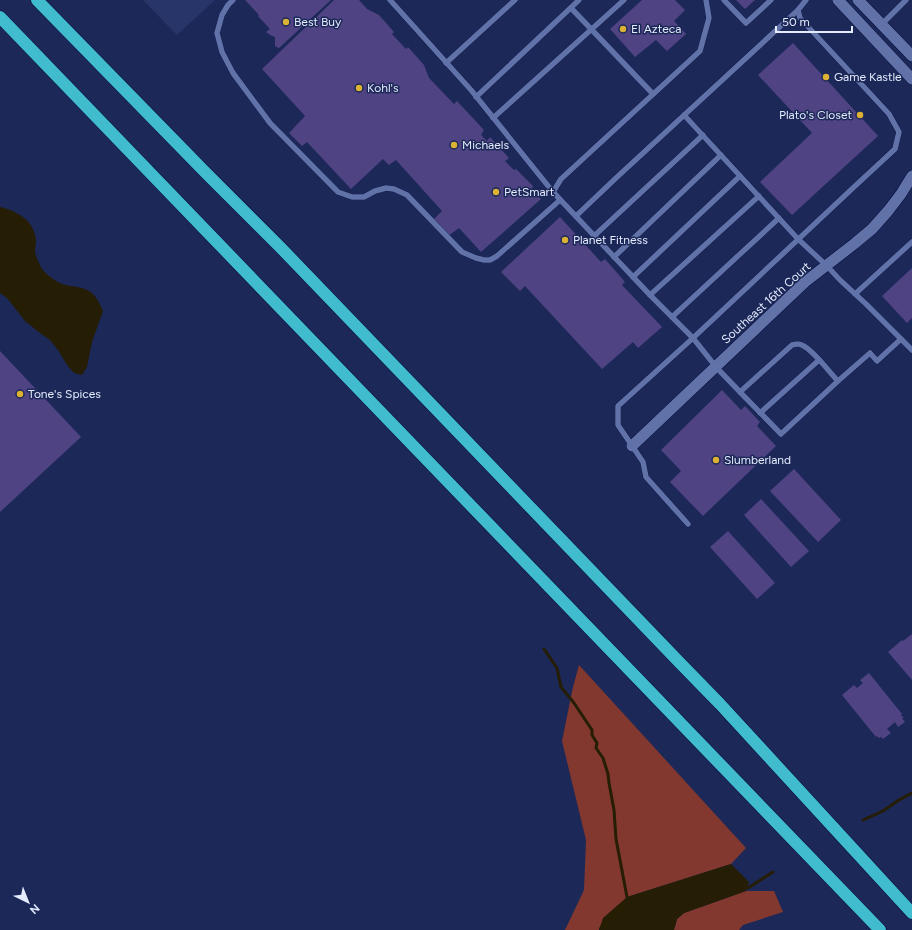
<svg xmlns="http://www.w3.org/2000/svg" width="912" height="930" font-family="Figtree,sans-serif">
<style>
.built{fill:#283569}
.forest{fill:#82382e}
.water{fill:#251d04}
.lines{fill:none;stroke-linecap:round;stroke-linejoin:round}
.stream{stroke:#251d04;stroke-width:3}
.building{fill:#4f4383}
.service-casing{stroke:#080e3c;stroke-width:6}
.minor-casing{stroke:#080e3c;stroke-width:12}
.secondary-casing{stroke:#080e3c;stroke-width:12}
.motorway-casing{stroke:#080e3c;stroke-width:13}
.service{stroke:#6072a8;stroke-width:5.5}
.minor{stroke:#6072a8;stroke-width:11}
.secondary{stroke:#6072a8;stroke-width:11}
.motorway{stroke:#41bbce;stroke-width:12}
.poi-dot{fill:#dbb233;stroke:#1c2858;stroke-width:1.5}
.labels{text-anchor:middle;stroke-width:3;stroke-linejoin:round;paint-order:stroke}
.poi-label{font-size:12px;fill:#e4ebfd;stroke:#1c2858;text-anchor:start}
.street-label{font-size:12px;fill:#e4ebfd;stroke:#1c2858}
</style>
<rect width="100%" height="100%" fill="#1c2858"/>
<!-- built -->
<path class="built" d="M143,0h72l-38,35z"/>
<!-- forest -->
<g class="forest">
<path d="M579,665l167,183 -15,16 -104,33 -28,31v2h-34l19,-40 2,-50 -24,-99 11,-54z"/>
<path d="M746,891h28l9,21 -40,13 -4,5h-65l3,-11 7,-6z"/>
</g>
<!-- water -->
<g class="water">
<path d="M0,207c17,4 34,13 36,33 0,4 -1,8 -1,12 1,5 5,13 7,17 5,6 13,12 20,15 9,3 19,2 27,7 7,4 11,13 14,20l-11,31 -5,25 -5,8 -8,-2 -7,-8 -9,-15 -8,-10 -10,-7 -15,-12 -18,-23 -7,-5z"/>
<path d="M731,864l18,18 -3,9 -62,22 -7,6 -3,11h-75l4,-12 24,-21z"/>
</g>
<g class="lines">
<!-- stream -->
<g class="stream">
<path d="M544,649l13,19 4,19 13,16 18,27v5l5,8 -1,5 7,10 5,16 1,9 5,27 2,29 11,58 1,2"/>
<path d="M863,820l20,-9 16,-11 13,-7"/>
<path d="M745,887l3,1 25,-16"/>
</g>
</g>
<!-- building -->
<g class="building">
<path d="M245,0h86l-52,48 -4,-2v-9l-5,-2 -4,-3 4,-3 -12,-13 1,-1z"/>
<path d="M334,0h25l8,9 12,6 15,17 -2,2 14,15 2,-2 16,18 5,13 25,26 3,-3 27,29 -3,5 6,6 3,-4 19,21 -4,3 9,9 2,-1 17,17 -1,3 9,10 -60,53 -22,-24 -11,8 -15,-16 9,-9 -46,-51 -7,5 -6,-6 -32,30 -44,-47 -5,4 -13,-13 16,-17 -43,-47z"/>
<path d="M642,0h33l10,10 -11,11 12,13 -19,17 -11,-11 -21,17 -25,-28z"/>
<path d="M736,0h19l-10,9z"/>
<path d="M793,43l85,93 -86,79 -32,-33 52,-49 -54,-58z"/>
<path d="M560,217l41,45 4,-3 20,23 -3,3 40,42 -24,21 -5,-6 -31,27 -77,-83 -5,5 -19,-19z"/>
<path d="M912,268v50l-5,5 -25,-27z"/>
<path d="M0,351l81,86 -81,75z"/>
<path d="M722,390l19,20 4,-4 15,16 -3,4 19,20 -73,70 -33,-34 11,-11 -20,-21z"/>
<path d="M794,469l47,51 -23,22 -48,-51z"/>
<path d="M761,499l48,52 -18,16 -47,-52z"/>
<path d="M728,531l47,52 -18,16 -47,-52z"/>
<path d="M912,634v46l-24,-28 14,-12 1,1z"/>
<path d="M869,673l33,41 -1,1 3,3h-2l3,4 -7,5 -3,-5 -8,7 4,4 -8,6 -2,-2 -2,1 -2,-2 -1,1 -34,-42 12,-10 3,3 6,-5 -3,-3z"/>
</g>
<g class="lines">
<defs>
<g id="service">
<path d="M233,0l-5,5 -6,10 -5,18 5,19 11,21 37,50 68,69 14,5h12l11,-6 11,-3 8,1 13,6 55,57 14,6 8,2h6l7,-4 63,-56"/>
<path d="M390,0l81,90 82,102"/>
<path d="M724,0l22,23 25,-23"/>
<path d="M806,0l-8,10 2,8 89,96 10,18 -4,17 -41,38 -161,151 23,29 24,25 52,-47c0,0 5,-1 6,-1 11,0 32,29 40,37l32,-28 7,8 24,-22"/>
<path d="M571,8l82,86"/>
<path d="M881,25l25,-25"/>
<path d="M446,63l69,-63"/>
<path d="M476,97l103,-97"/>
<path d="M684,115l114,124 29,27 13,14 26,24 46,46"/>
<path d="M493,118l131,-118"/>
<path d="M576,216l40,-38 182,-168"/>
<path d="M594,236l109,-101"/>
<path d="M614,257l107,-102"/>
<path d="M633,277l107,-101"/>
<path d="M855,294l57,-52"/>
<path d="M650,295l109,-99"/>
<path d="M672,317l107,-99"/>
<path d="M740,392l41,42 57,-53"/>
<path d="M760,413l59,-53"/>
<path d="M688,524l-42,-47 -3,-15 -25,-37v-19l75,-68 -43,-43 -97,-103 8,-13 139,-128 9,-33 -3,-18"/>
</g>
<path id="minor" d="M632,446l173,-164 49,-38 18,-15 16,-18 13,-17 11,-18"/>
<g id="secondary">
<path d="M838,0l74,79"/>
<path d="M858,0l54,56"/>
</g>
<g id="motorway">
<path d="M37,0l169,173 75,75 400,416 39,40 192,209"/>
<path d="M0,17l880,913"/>
</g>
</defs>
<!-- service casing -->
<use href="#service" class="service-casing"/>
<!-- minor casing -->
<use href="#minor" class="minor-casing"/>
<!-- secondary casing -->
<use href="#secondary" class="secondary-casing"/>
<!-- motorway casing -->
<use href="#motorway" class="motorway-casing"/>
<!-- service -->
<use href="#service" class="service"/>
<!-- minor -->
<use href="#minor" class="minor"/>
<!-- secondary -->
<use href="#secondary" class="secondary"/>
<!-- motorway -->
<use href="#motorway" class="motorway"/>
</g>
<!-- markers -->
<g class="poi-dot">
<circle cx="286" cy="22" r="4"/>
<circle cx="623" cy="29" r="4"/>
<circle cx="826" cy="77" r="4"/>
<circle cx="359" cy="88" r="4"/>
<circle cx="860" cy="115" r="4"/>
<circle cx="454" cy="145" r="4"/>
<circle cx="496" cy="192" r="4"/>
<circle cx="565" cy="240" r="4"/>
<circle cx="20" cy="394" r="4"/>
<circle cx="716" cy="460" r="4"/>
</g>
<g class="labels">
<!-- poi labels -->
<g class="poi-label">
<text x="294" y="26">Best Buy</text>
<text x="631" y="33">El Azteca</text>
<text x="834" y="81">Game Kastle</text>
<text x="367" y="92">Kohl's</text>
<text x="852" y="119" text-anchor="end">Plato's Closet</text>
<text x="462" y="149">Michaels</text>
<text x="504" y="196">PetSmart</text>
<text x="573" y="244">Planet Fitness</text>
<text x="28" y="398">Tone's Spices</text>
<text x="724" y="464">Slumberland</text>
</g>
<!-- street labels -->
<g class="street-label">
<text transform="translate(766 303) rotate(-42)" y="4">Southeast 16th Court</text>
</g>
</g>
<!-- north arrow -->
<g transform="translate(28 902) rotate(137)" stroke="#1c2858" stroke-width="3" paint-order="stroke">
<path d="M0-3L7 15L0 10L-7 15Z" fill="#e4ebfd"/>
<text y="-6" font-size="11" font-weight="bold" text-anchor="middle" fill="#e4ebfd">N</text>
</g>
<!-- scale -->
<path d="M776 26v6h76v-6" fill="none" stroke="#e4ebfd" stroke-width="2"/>
<text x="782" y="26" font-size="12" fill="#e4ebfd" stroke="#1c2858" stroke-width="3" paint-order="stroke">50 m</text>
</svg>
